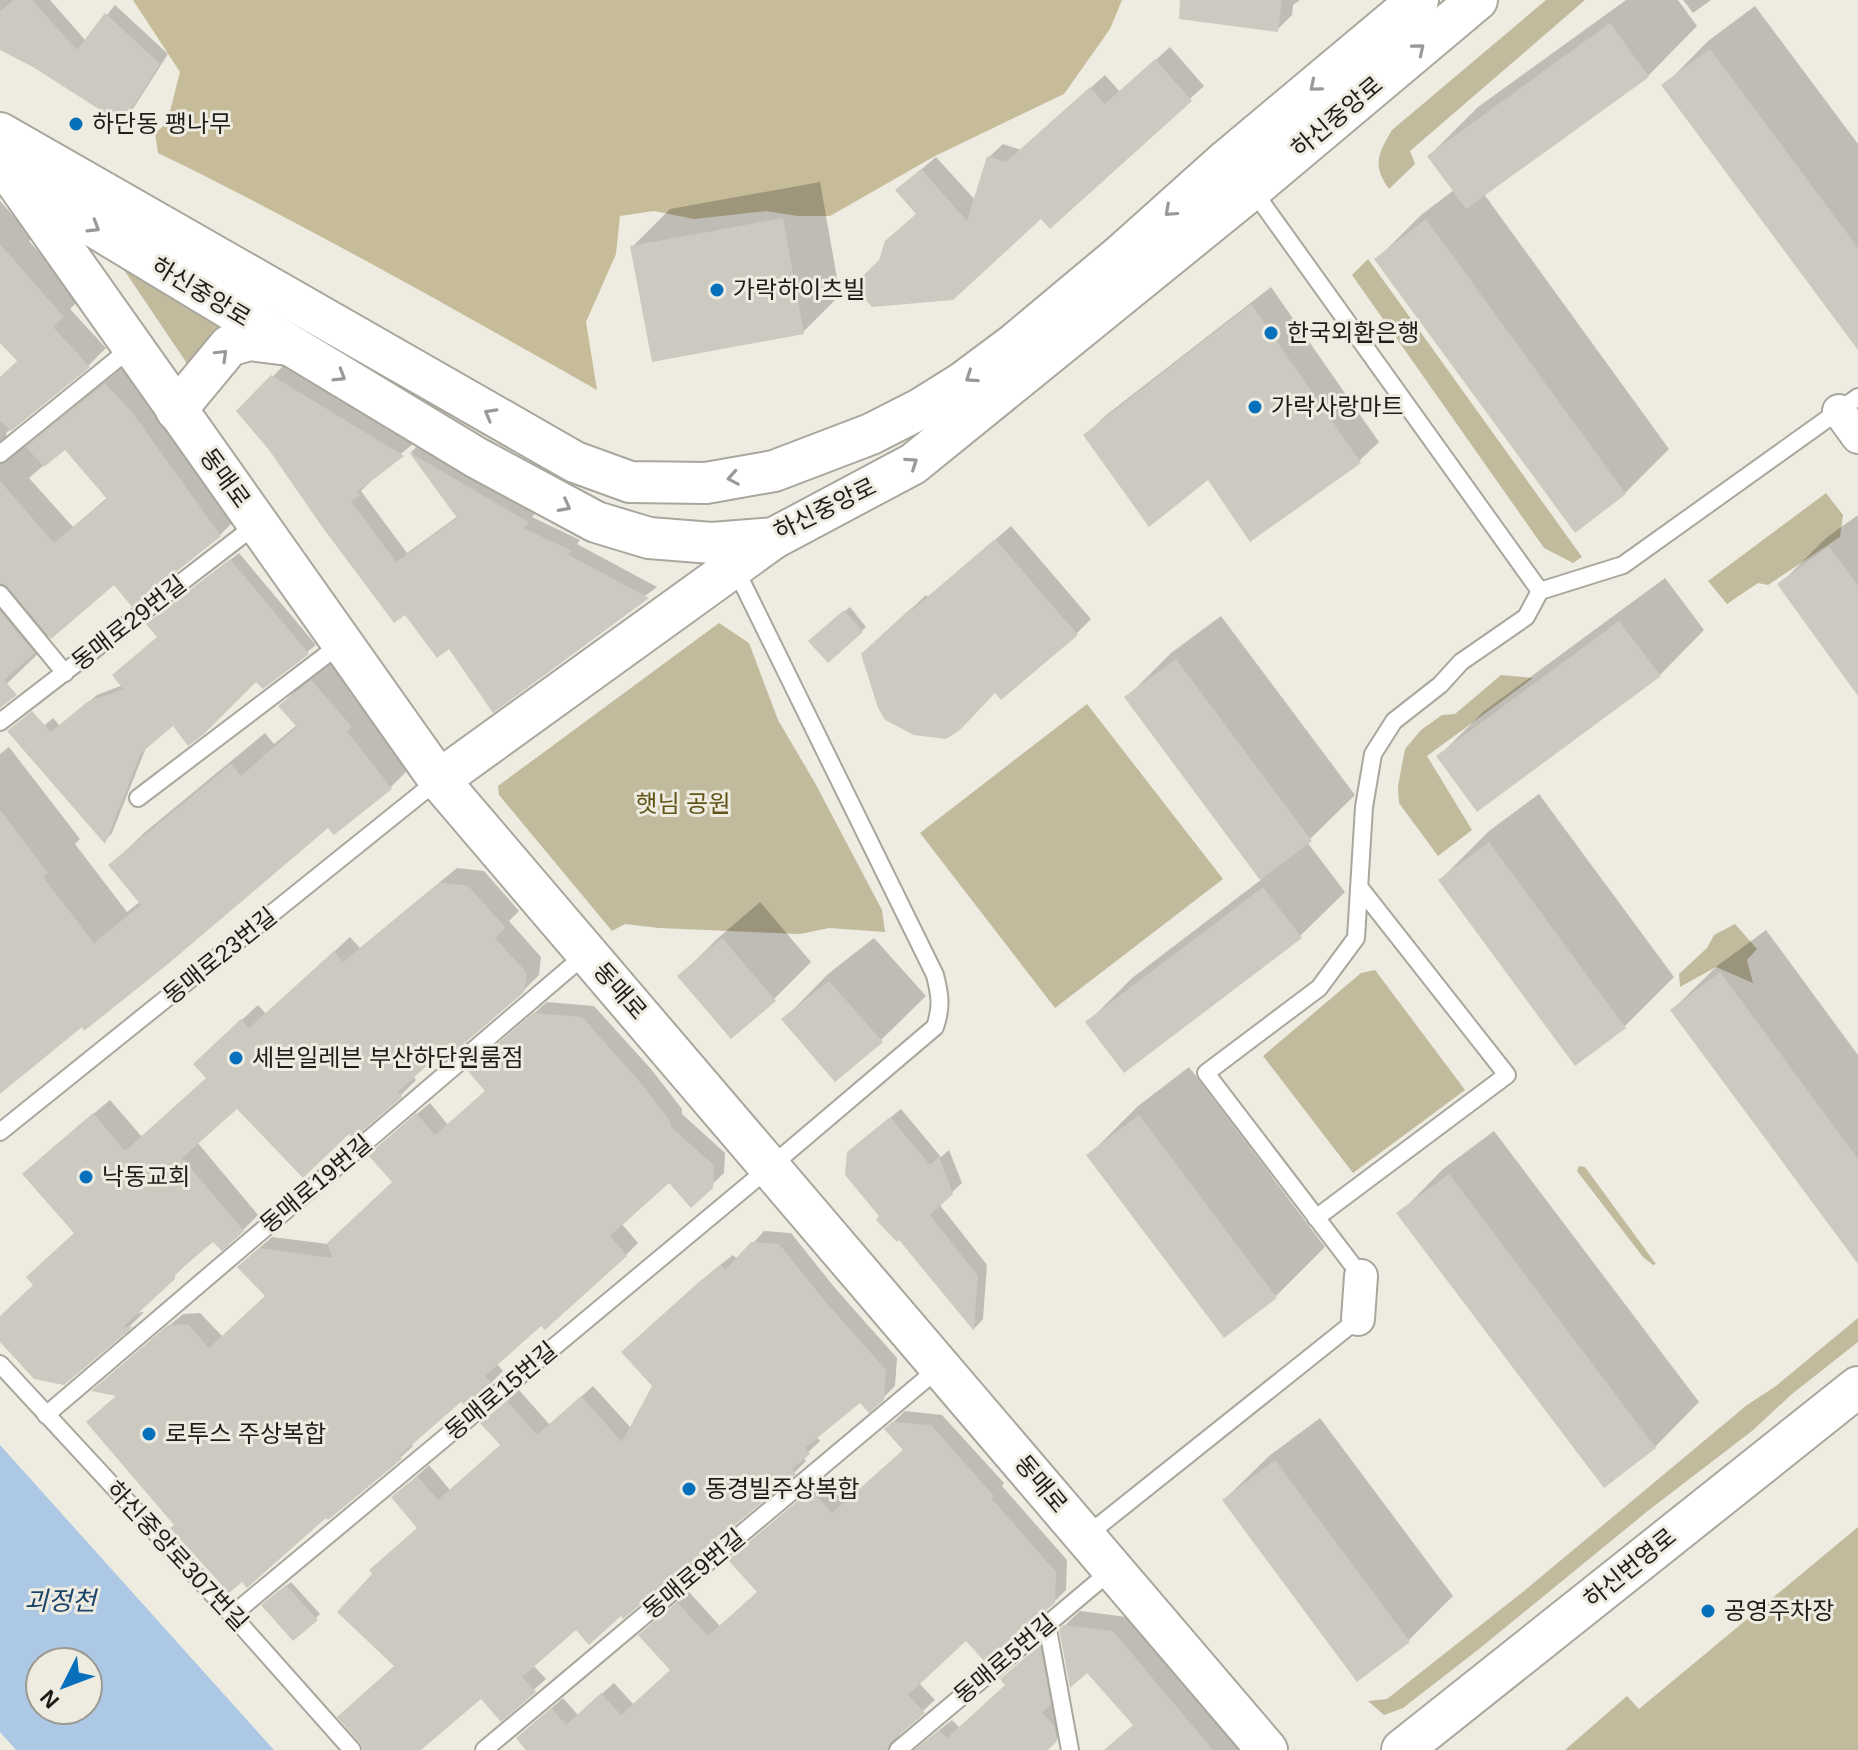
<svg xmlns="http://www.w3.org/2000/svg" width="1858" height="1750" font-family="Arial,'Noto Sans KR',sans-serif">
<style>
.green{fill:#c1ba9d}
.forest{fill:#c6bc99}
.water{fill:#acc8e4;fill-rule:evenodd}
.shadow{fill:#0003;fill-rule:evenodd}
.building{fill:#cccac0}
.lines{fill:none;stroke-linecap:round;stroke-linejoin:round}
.service-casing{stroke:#a9a79d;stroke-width:20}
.minor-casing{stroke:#a9a79d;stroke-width:36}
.tertiary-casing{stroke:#a9a79d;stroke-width:44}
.service{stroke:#fff;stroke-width:16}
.minor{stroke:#fff;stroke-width:32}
.tertiary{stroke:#fff;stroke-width:40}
.oneway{stroke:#9a9998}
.poi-dot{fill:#0770bc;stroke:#eeece1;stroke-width:3}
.labels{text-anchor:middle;stroke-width:6;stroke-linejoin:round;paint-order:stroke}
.street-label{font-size:24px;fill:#1e1d19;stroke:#eeece1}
.poi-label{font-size:24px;fill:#1e1d19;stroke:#eeece1;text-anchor:start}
.park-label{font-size:24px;fill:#625419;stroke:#eeece1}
.water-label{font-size:26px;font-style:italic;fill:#1a4469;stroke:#eeece1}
</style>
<rect width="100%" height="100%" fill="#eeece1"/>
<!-- green -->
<g class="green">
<path d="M1546,0h39l-175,151 5,13 -26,25c-17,-24 -11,-35 3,-59z"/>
<path d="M116,258l113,64 -41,43z"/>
<path d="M1368,259l214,298 -9,6 -29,-15 -192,-273z"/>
<path d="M1826,493l17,22 -3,22 -72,48 -10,-2 -31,21 -19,-23z"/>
<path d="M719,623l30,20 29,77 37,63 67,127 3,22 -56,-4 -29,6 -141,-6 -34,-4 -13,7 -113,-136 -1,-9z"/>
<path d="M1501,675l32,3 -106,78 45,74 -34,26 -39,-53 -1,-17 7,-37 16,-19 21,-15 13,-1z"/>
<path d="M1087,704l136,175 -168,129 -135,-175z"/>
<path d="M1735,924l22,25 -10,11 6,23 -37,-16 -36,20 -1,-13 28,-26 7,-13z"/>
<path d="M1375,970l90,120 -112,83 -90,-117 98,-83z"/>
<path d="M1579,1166l6,1 71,97 -3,1 -10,-8 -66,-86z"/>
<path d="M1858,1318v24l-66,52 -40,37 -103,79 -170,139 -76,59 -19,7 -16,-14 19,-2 137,-108 223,-186 29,-19z"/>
<path d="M1858,1527v223h-293l62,-54 12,13z"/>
</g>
<!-- forest -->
<path class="forest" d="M133,0h989l-12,29 -46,65 -129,62 -105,60h-32l-32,-5 -72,8 -40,-8 -34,5 -4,38 -30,68 11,68c-145,-82 -289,-164 -439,-237l-3,-20 12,-10 13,-51z"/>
<!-- water -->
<path class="water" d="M0,1445l274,305h-258l-16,-18zM40,1662h48v48h-48z"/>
<!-- shadow -->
<g class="shadow">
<path d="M0,0h50l36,41 29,-36 53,49 -37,58 -9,9 -122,-75z"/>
<path d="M1223,0h77l-7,5 -1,10 -15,15z"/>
<path d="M1626,0h52l19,26 -49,50 -164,118 185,255 -44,44 -248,-234 44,-44 33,-25 -25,-34 49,-49z"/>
<path d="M1683,0h28l-18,13z"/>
<path d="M1755,6l103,138v203l-194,-261 44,-45z"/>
<path d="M1170,47l34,39 -154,140 -9,-10 -161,45 37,-48 -5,-36 24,-20 40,44 13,-44 14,-13 18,6 84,-75 15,17z"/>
<path d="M820,182l20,113 -37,37 -170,-86 37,-37z"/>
<path d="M0,201l33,37 -4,3 51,58 -10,10 36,39 -17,17 -83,68 2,10 7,5 11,-2 97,-79 110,155 -18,18 -101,43 -64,52 -12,13 3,3 -41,39v-312l19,-17 -19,-21zM65,447l43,50 -35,30 -44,-49z"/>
<path d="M1271,287l108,155 -20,19 -151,16 -122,-42 19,-19z"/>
<path d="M283,366l130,78 -45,37 1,2 -8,8 46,62 51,-37 -47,-64 10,-9 117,68 -6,6 48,23 -3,4 80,43 -163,123 -44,-64 -211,-235z"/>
<path d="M1858,515v178l-78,-109 46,-46z"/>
<path d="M1011,526l80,93 -15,15 -80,56 -118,-50 48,-45 2,2z"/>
<path d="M239,553l77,92 -53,42 -7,-8 -83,45 -26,21 -35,88 -7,8 -75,-103 23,-20 7,8 37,-31 26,-10 36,-48 -10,-13z"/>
<path d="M1665,578l39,52 -44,45 -221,81 44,-44z"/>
<path d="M850,607l16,20 -38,33 -13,-23z"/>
<path d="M1221,616l134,179 -48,47 38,50 -45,44 -212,86 44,-44 130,-99 -135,-182 44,-44z"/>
<path d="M345,649l78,106 -33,33 -62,37 -328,264v-335l9,-7 71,92 -5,5 52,68 14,-11 -30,-36 33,-32 121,-100 9,11 23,-19 -17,-19 33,-33z"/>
<path d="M1539,794l135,183 -49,49 -49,37 -136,-183 49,-49z"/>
<path d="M457,868l27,3 35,40 -10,10 32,36 -2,18 -16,16 -77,54 -33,31 3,4 -15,15 -48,41 -4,-5 -112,-25 -40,36 61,73 -15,15 -30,9 -78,74 9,-1 -13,13 -67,58 -64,-44v-21l35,-33 41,-52 -36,-74 70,-59 32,37 66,-59 3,-29 47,-44 8,9 84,-77 10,11z"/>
<path d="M760,902l51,60 -37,37 -94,-23 37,-37z"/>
<path d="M1766,930l92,125v206l-186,-251 45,-44z"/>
<path d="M874,938l52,58 -45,44 -97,-21 44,-45z"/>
<path d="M547,1002l47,4 57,63 31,40v5l43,39 -1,20 -33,32 -22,-25 -48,43 17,20 -12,12 -130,108 7,8 -12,12 -29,16 -51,44 2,3 -12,11 -73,61 -152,7 -58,-131 -12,-15 77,-65 17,-1 23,24 44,-41 -16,-41 21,-18 56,7 67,-62 -13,-39 48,-40 18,22 39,-35 -6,-31z"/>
<path d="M1189,1067l136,180 -49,49 -187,-141 49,-49z"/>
<path d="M901,1109l40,48 8,-7 13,33 -23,21 48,61 -4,54 -8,9 -94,-112 -22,-73z"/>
<path d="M1494,1131l205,271 -44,45 -256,-233 44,-45z"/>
<path d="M764,1231l27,2 44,55 62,70 -2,28 -12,12 -23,2 -44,36 4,5 -17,16 3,4 -11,11 -171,144 -2,-2 -46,13 -43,38 13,14 -45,40 -20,-23 -62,54h-55l33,-85 22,-138 -25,-30 35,-32 21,25 52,-46 -19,-21 36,-33 31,35 43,-39 38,42 23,-43 -18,-45 79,-71 18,-14 5,5z"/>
<path d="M905,1411l37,4 62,68 -2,3 65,74 -1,30 -12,12 -87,37 -48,44 16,17 -34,31 -3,9 7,9 9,1 38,-30 8,8 48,-43 6,-17 37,-32 10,56 -8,8 12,13 3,15 -23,22h-516l1,-23 33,-29 15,17 36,-32 20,22 39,-35 -21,-46 37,-32 31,34 39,-34 -17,-44 81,-68 22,23 60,-54 -19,-20z"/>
<path d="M1320,1418l133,178 -44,44 -185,-140 45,-44z"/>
<path d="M291,1582l29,32 -27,25 -25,-38z"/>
<path d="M1080,1611l47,6 112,133h-105l1,-26 -48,-54 -26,-41z"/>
</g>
<!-- building -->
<g class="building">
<path d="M13,0h19l45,50 28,-37 55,51 -38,60 -89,-57 -33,-17v-38z"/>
<path d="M1180,0h102l-4,32 -99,-13z"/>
<path d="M1610,23l39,54 -183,132 -39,-53z"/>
<path d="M1710,49l148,199v102l-197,-265z"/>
<path d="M1155,59l37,42 -142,128 -9,-10 -88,81 -81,7 -19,-21 26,-26 6,-19 31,-27 -21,-24 26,-21 46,52 20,-65 19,6 84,-75 15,17z"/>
<path d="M783,218l21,116 -152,28 -22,-116z"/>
<path d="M1426,219l200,275 -51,39 -201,-274z"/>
<path d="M0,244l64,73 -11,10 37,40 -79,64 -11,-11v-43l17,-16 -17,-18z"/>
<path d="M1251,304l110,159 -111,79 -42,-62 -59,47 -66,-92z"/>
<path d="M271,375l133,81 -47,36 3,3 -9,6 45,61 61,-44 -48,-66 121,71 -7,5 49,23 -5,3 82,44 -156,115 -44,-64 -12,9 -32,-43 -11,8 -71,-95 -54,-78 -33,-39z"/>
<path d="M105,383l27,29 89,124 -89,71 -18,-22 -63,54 -43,-52 -8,-4v-102l54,62 53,-44 -42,-49 -21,17 -18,-20z"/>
<path d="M995,539l83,96 -77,65 -6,-7 -35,37 -14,9 -32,-4 -29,-15 -7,-12 -17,-54 50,-46 1,2z"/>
<path d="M1829,546l29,40v110l-81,-112z"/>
<path d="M230,559l79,95 -46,35 -7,-7 -52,52 -16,12 -15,-20 -32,27 -36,91 -98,-113 25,-20 19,21 36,-30 36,-13 -11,-14 45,-38 -11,-13z"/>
<path d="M844,610l19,22 -35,31 -20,-22z"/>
<path d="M0,611l35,42 -31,27 13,15 -17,13z"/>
<path d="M1619,621l42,55 -184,136 -41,-56z"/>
<path d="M1176,659l136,182 -52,39 -136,-183z"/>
<path d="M311,680l41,47 -5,4 45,58 -58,46 -6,-7 -160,136 -84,67 -2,-4 -82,67v-284l48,63 -5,4 51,66 47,-38 -33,-40 123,-101 10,12 56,-49 -19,-21z"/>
<path d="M1489,842l137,186 -51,38 -137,-186z"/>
<path d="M440,882l28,4 38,42 -11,10 32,35 -3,19 -72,62 -6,-6 -48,44 4,5 -49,42 -4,-5 -46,44 -66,-69 -55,49 62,73 -22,20 -9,-9 -38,32v5l-52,48h10l-69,58 -30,-6 -34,-37v-26l33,-31 -7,-8 48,-44 -52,-59 71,-61 32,38 81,-73 -13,-14 48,-45 8,9 85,-77 9,11z"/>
<path d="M1263,887l39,51 -178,135 -39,-51z"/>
<path d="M722,938l54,63 -45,38 -54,-63z"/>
<path d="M1720,972l138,187v105l-188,-254z"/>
<path d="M829,981l54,61 -48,40 -54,-63z"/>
<path d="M533,1013l49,4 57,64 31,40 1,6 43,38 -1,23 -22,20 -22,-25 -59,53 17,20 -82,74 -4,-4 -56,50 7,8 -26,22 -5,-4 -62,54 3,3 -74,61 -2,-2 -79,70 -5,-6 -13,11 -59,-65 4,-3 -88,-103 30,-26 -25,-5 77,-66 20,-1 21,24 56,-52 -28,-29 22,-19 74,10 -6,-15 65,-61 -24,-27 48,-42 19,22 50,-44 -18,-21z"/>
<path d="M1139,1115l138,183 -53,40 -138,-183z"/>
<path d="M890,1117l40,48 9,-8 14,37 -23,21 48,61 -4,55 -75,-91 -2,2 -21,-22 3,-4 -34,-41 2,-23z"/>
<path d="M1449,1174l207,274 -52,40 -208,-275z"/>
<path d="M751,1242l28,2 45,56 62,70 -2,30 -15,13 -9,-10 -55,45 5,6 -18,15 4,5 -173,145 -2,-3 -32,29 -13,-15 -54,47 14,15 -35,30 -20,-23 -60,51h-58l-3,-7 -23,-26 57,-51 -57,-54 35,-38 -3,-4 48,-42 -26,-31 26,-21 21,24 62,-55 -20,-22 27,-22 30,34 44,-39 41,46 30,-56 -31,-34 79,-71 21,-16 4,5z"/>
<path d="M892,1422l39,3 63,71 -2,3 64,73 -1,31 -70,59 -19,-21 -58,54 17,18 -34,29 -4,8h-361l-10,-12 35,-30 15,17 35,-32 20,22 49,-45 -32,-35 39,-33 31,34 49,-44 -29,-32 83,-70 21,23 71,-63 -19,-21z"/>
<path d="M1275,1460l135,182 -53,40 -135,-182z"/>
<path d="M286,1585l32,35 -25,21 -32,-36z"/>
<path d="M1064,1625l49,6 100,119h-109l29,-25 -46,-52 -17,15 -11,-59z"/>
<path d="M1040,1645l11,60 -9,8 12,12 3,16 -9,9h-133l24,-20 8,8 58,-53 -5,-6z"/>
</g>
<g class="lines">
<defs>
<g id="service">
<path d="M1252,189l288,402 83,-26 235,-168"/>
<path d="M0,454l132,-107"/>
<path d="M0,594l65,79"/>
<path d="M0,722l257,-198"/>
<path d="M138,798l204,-155"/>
<path d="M0,1132l438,-352"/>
<path d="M1316,1218l191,-143 -147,-187"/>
<path d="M1361,1276l-155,-203 113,-85 37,-50 8,-131 9,-53 21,-33 46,-36 21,-23 65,-45 14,-26"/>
<path d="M0,1364l232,251 120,135"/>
<path d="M46,1415l540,-461"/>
<path d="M1086,1536l272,-217"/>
<path d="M232,1615l538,-448 165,-140c7,-20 5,-32 0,-52l-200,-407"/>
<path d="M1047,1624l23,126"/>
<path d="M484,1750l455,-382"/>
<path d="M898,1750l215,-181"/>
</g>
<g id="minor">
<path d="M1839,411l19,26"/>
<path d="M1358,1319l3,-43"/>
</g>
<g id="tertiary">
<path d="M0,133l575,329 55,20 76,1 68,-12 97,-37 51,-26 40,-25 51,-38 109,-91 106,-95 190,-159"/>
<path d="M0,159l439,621 828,970"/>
<path d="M25,192l33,13 419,253 119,64 53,16 63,5 62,-5 139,-74 339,-275 225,-189"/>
<path d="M176,410l53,-64 20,-6 39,5"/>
<path d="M439,780l335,-242"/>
<path d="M1402,1750l456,-363"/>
</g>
</defs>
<!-- service casing -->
<use href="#service" class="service-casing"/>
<!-- minor casing -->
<use href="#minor" class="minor-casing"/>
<!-- tertiary casing -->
<use href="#tertiary" class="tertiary-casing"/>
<!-- service -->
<use href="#service" class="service"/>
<!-- minor -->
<use href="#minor" class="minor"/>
<!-- tertiary -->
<use href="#tertiary" class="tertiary"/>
</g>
<!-- one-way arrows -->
<defs><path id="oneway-chevron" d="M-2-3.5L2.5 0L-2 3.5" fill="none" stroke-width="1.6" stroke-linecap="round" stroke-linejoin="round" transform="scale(2)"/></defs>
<g class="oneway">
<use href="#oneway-chevron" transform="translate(1419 49) rotate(-40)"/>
<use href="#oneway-chevron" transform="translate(1315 86) rotate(140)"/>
<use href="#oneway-chevron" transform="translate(1170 211) rotate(138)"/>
<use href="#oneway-chevron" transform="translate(94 227) rotate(31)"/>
<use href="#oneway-chevron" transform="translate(222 355) rotate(-44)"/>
<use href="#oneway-chevron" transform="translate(340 376) rotate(31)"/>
<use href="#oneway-chevron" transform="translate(971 377) rotate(146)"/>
<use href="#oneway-chevron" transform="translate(490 414) rotate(-151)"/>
<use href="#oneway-chevron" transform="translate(912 463) rotate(-34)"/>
<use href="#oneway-chevron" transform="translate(733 478) rotate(170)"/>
<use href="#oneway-chevron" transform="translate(565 506) rotate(28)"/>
</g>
<!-- markers -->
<g class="poi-dot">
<circle cx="76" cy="124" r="8"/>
<circle cx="717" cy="290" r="8"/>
<circle cx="1271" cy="333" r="8"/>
<circle cx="1255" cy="407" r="8"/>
<circle cx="236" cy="1058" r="8"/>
<circle cx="86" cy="1177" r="8"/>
<circle cx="149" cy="1434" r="8"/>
<circle cx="689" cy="1489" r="8"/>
<circle cx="1708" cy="1611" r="8"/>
</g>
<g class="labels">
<!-- street labels -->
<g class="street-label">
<text transform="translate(1337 117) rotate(-40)" y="8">하신중앙로</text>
<text transform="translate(201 292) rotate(31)" y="8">하신중앙로</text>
<text transform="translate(225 478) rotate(54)" y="8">동매로</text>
<text transform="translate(825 509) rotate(-26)" y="8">하신중앙로</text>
<text transform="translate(129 623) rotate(-38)" y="8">동매로29번길</text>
<text transform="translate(220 956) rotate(-39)" y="8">동매로23번길</text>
<text transform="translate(620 991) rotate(49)" y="8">동매로</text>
<text transform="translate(316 1184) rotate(-40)" y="8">동매로19번길</text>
<text transform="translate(501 1391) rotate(-40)" y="8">동매로15번길</text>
<text transform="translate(1041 1484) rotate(50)" y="8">동매로</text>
<text transform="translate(177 1556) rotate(47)" y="8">하신중앙로307번길</text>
<text transform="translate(1630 1568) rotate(-39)" y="8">하신번영로</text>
<text transform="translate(694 1574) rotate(-40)" y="8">동매로9번길</text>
<text transform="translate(1005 1659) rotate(-40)" y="8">동매로5번길</text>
</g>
<!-- poi labels -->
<g class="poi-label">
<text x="92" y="132">하단동 팽나무</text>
<text x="733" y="298">가락하이츠빌</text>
<text x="1287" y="341">한국외환은행</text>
<text x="1271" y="415">가락사랑마트</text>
<text x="252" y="1066">세븐일레븐 부산하단원룸점</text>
<text x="102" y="1185">낙동교회</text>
<text x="165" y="1442">로투스 주상복합</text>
<text x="705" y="1497">동경빌주상복합</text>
<text x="1724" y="1619">공영주차장</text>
</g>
<!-- park labels -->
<g class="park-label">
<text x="683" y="812">햇님 공원</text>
</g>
<!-- water labels -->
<g class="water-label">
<text x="60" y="1610">괴정천</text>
</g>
</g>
<!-- north arrow -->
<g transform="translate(64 1686) rotate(228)"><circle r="38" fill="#eeece1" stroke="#9b9991" stroke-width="2"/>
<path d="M0-6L14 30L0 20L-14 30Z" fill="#0770bc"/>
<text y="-12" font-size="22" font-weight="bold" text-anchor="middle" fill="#1e1d19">N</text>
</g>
</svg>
